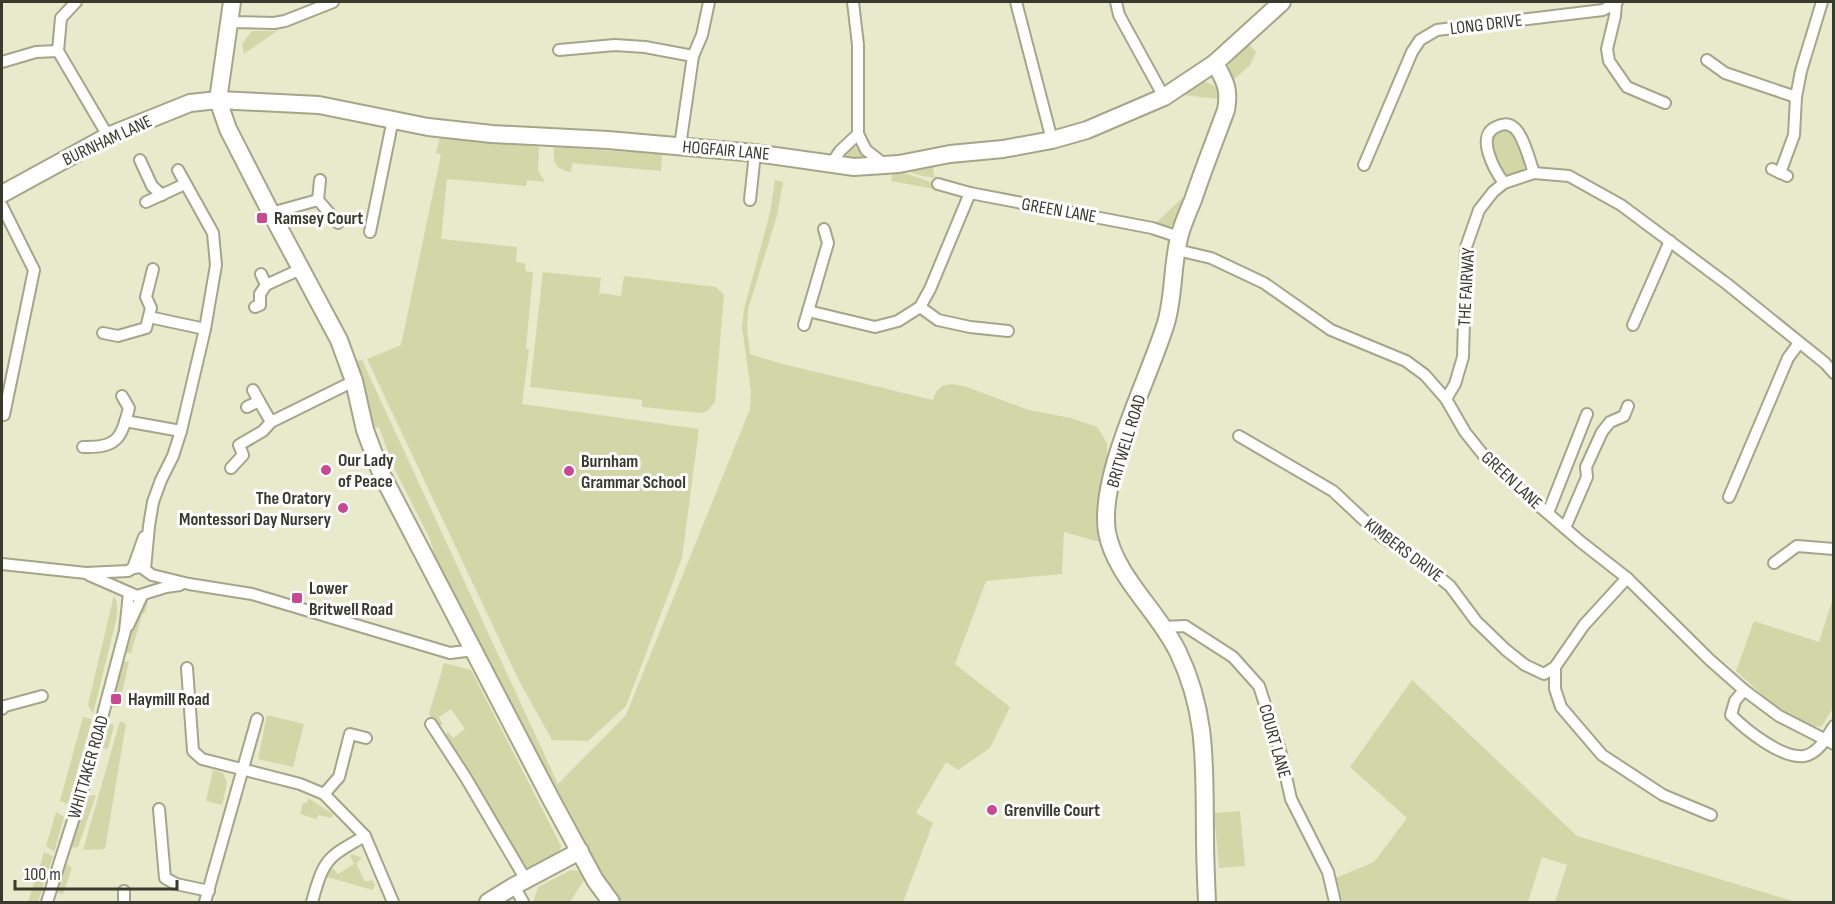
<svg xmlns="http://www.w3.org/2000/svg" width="1835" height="904" font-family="'Sofia Sans Condensed',sans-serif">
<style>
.green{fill:#d2d7a8}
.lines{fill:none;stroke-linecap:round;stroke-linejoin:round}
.street-casing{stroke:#a3a689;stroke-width:14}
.secondary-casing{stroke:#a3a689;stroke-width:20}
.street{stroke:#fff;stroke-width:10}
.secondary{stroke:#fff;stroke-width:16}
.poi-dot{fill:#c84894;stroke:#fff;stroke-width:2}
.labels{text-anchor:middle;stroke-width:6;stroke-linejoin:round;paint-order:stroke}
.street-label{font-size:18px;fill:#383a2d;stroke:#fff}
.poi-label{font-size:18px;font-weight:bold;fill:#383a2d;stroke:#fff;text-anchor:start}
</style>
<rect width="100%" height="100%" fill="#e7eacb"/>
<!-- green -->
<g class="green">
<path d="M252,31h25l-33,23 -2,-10z"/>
<path d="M1247,41l9,11 -6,13 -18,16c-8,-20 0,-27 15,-40z"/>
<path d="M1204,82c10,2 16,6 15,17l-36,-4z"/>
<path d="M1504,130l10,3 11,26 -1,10 -14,7 -9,-5 -10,-27 2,-10z"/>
<path d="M440,137l99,10 -1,23 7,12 -18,-2 -1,6 -79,-7 -6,60 76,8 -1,15 10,2 -1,7 8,1 -7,77 3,1 -7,54 177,25 -17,129 -56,148 -38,35 -36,-1 -34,-61 -151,-320 34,-14 40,-190 -5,-2z"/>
<path d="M854,146l14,12v3l-25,-4z"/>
<path d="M554,147l108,7 -1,17 -89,-8 -1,9c-16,-3 -18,-9 -17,-25z"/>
<path d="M933,165l1,11 11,3 -23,-3 -18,-6z"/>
<path d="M893,169l43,15 -1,5 -44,-8z"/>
<path d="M775,180l8,2 -6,34 -29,93 -1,20 3,25 33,10 150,36 3,-8 6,-6 9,-2 13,2 65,24 42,8 26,9 10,16v101l-43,-12 -2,42 -76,7 -31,83 55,43 -20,41 -32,22 -12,-8 -30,51 17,10 -30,79h-281l-16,-20 -33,-53 -134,-255 -9,-35 -37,-73 -14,-39 -10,2 -18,-68 11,-1 196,424 68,-69 124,-306 1,-18 -9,-64 2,-18 26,-96z"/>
<path d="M1183,197l3,1 -10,25 -13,7 -10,-4z"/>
<path d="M543,272l58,6 -2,15 22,3 3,-20 92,11 8,8 -9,107 -8,9 -6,2 -59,-6v-7l-112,-13z"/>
<path d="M114,595l3,8v13l-24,98 -5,-9z"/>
<path d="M1833,598v110l-12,19c-34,-2 -61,-36 -85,-56l18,-50 65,21z"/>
<path d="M148,599l-2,12 -4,4 -11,38h-10l18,-47z"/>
<path d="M121,661l8,1 -10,44 -11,2z"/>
<path d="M444,663l27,7 90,176 -5,14 -24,11 -10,-4 -79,-128 5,-7 5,6 12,-9 -14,-20 -12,8 4,8h-7l-7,-11z"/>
<path d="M1412,680l165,156 219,66h-241l12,-37 -25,-8 -14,45h-185l-7,-24 38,-16 33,-44 -57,-51z"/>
<path d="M267,715l37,9 -11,43 -35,-8z"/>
<path d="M83,717l9,2 -24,85 -8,-3z"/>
<path d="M120,721l6,3 -21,125 -22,1z"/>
<path d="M108,723l6,2 -6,24 -7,-1z"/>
<path d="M213,770l10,3 4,10 -5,22 -16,-4z"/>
<path d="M96,795l-18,52 -8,1 15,-52z"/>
<path d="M308,798l25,16 -1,4 -14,-3 -2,4 -16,-5 3,-11h4z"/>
<path d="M1240,811l5,55 -26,2 -5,-55z"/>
<path d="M56,812l8,5 -10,35 -8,-6z"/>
<path d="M44,852l9,4 -6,18 -9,-2z"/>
<path d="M352,854l10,4 -6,5 9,19 7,-2 3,5 -2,5 -46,-13 5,-9 6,6 16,-10 -4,-8z"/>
<path d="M65,863l7,5 -9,26 -8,-2z"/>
<path d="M571,870l14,2 2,3 -17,27h-37l5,-15z"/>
<path d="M35,880l9,3 -6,19h-10z"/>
</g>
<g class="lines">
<defs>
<g id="street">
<path d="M76,2l-15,16 -3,33 50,85"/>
<path d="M853,2l5,43v89l8,16 18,14"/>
<path d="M1016,2l36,138"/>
<path d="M1116,2l3,13 45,82"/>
<path d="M1616,2l-1,14 -8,33 2,12 18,26 38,16"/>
<path d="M230,22l44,1 11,-2 48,-19"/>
<path d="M559,50l56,-5 30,2 48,9 -13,90"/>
<path d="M693,56l9,-21 7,-33"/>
<path d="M1707,60l18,13 71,24"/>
<path d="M2,62l34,-10 22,-1"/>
<path d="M140,160l12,26 10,9"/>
<path d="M832,163l8,-12 18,-17"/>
<path d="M1364,165l48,-113 8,-12 17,-10 166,-20 14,-8"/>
<path d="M1772,169l15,7"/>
<path d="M1780,173l14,-38 2,-38 5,-26 21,-69"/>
<path d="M320,180l-2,20 20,23"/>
<path d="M1504,183c-9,-12 -29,-47 -8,-56 5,-3 12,-4 17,0 10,6 17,35 21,46"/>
<path d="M938,184l32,9 182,35 27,9"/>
<path d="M750,200l5,-47"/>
<path d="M146,202l39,-18"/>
<path d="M2,206l32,64 -30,145"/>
<path d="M271,213l47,-13"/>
<path d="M370,232l23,-113"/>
<path d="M1177,250l34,8 53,25 67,47 75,31 19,14 21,24 19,33 20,25 30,28 66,57 46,36 83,82 34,30 35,26 55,28"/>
<path d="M266,285l35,-16"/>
<path d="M255,307l5,-2v-11l6,-9 -5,-11"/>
<path d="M920,307l18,13 32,7 38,4"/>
<path d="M808,311l67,16 23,-6 22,-14 10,-18 40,-96"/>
<path d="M149,317l56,12"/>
<path d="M804,325l24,-82 -4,-14"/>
<path d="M1633,325l37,-84"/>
<path d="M103,333l15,3 28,-8 5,-20 -5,-11 7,-28"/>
<path d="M253,390l6,11"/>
<path d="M1446,399l9,-15 8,-27 3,-110 13,-37 14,-18 11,-9 30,-10 35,3 52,29 106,79 98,79 9,10"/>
<path d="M247,407l12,-6 12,21"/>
<path d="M125,421l56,10"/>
<path d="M1239,436l94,55 49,46 37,24 31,25 26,35 30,29 19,15 19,9 11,-7 29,-42 43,-47"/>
<path d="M83,447c35,1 38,-9 46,-39l-7,-12"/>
<path d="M231,468l12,-13 -4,-10 24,-14 8,-9 83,-41"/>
<path d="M1729,497l59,-139 11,-15"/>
<path d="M1548,513l39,-99"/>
<path d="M1565,528l22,-51 -1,-10 16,-35 8,-10 14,-6 4,-10"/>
<path d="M1774,563l23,-17 37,3"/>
<path d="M2,564l84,9 42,-2 5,-3 8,-1 11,8 37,9 63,10 198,59 24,-3"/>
<path d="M133,568l11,-31"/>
<path d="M145,569l4,-43 4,-24 8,-22 12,-24 8,-25 24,-102 11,-64 -3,-32 -35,-63"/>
<path d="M89,575l48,21 29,-9 14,-2"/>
<path d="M128,626l14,-30"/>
<path d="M1164,627l21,-1 48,31 26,29 21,64 11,49 37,73 7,30"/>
<path d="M1555,667v22l6,18 41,48 61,40 48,20"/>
<path d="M187,668l6,83 9,8 98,25 24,10 41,42 28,66"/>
<path d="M1744,690l-9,11 -4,14c15,15 51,44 73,41 14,-2 23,-19 30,-30"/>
<path d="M2,709l3,-3 37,-10"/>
<path d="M431,724l35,54 60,102"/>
<path d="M324,794l15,-17 11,-43 16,4"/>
<path d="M159,809l6,69 11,6 33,7"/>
<path d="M514,886l9,16"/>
<path d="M124,891v11"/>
<path d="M47,902l37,-116 41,-155 4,-38"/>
<path d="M205,902l52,-183"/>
<path d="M312,902c12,-43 14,-44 53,-66"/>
</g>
<g id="secondary">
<path d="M232,2l-14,98 10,29 43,84 68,127 15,41 11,49 16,43 171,328 43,79 16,22"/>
<path d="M2,194l106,-58 82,-33 28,-3 101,5 109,22 64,7 116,6 147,13 99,14 45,-3 51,-10 53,-5 49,-9 35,-10 77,-33 51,-34 67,-61"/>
<path d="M488,902l26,-16 66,-35"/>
<path d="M1207,902c-1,-22 -2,-45 -2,-68 -1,-66 3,-120 -27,-182 -19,-40 -63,-76 -71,-120 -9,-56 42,-153 59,-209 8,-27 6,-57 13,-85 3,-13 9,-26 14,-38 10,-30 22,-60 33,-90 4,-21 -1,-29 -11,-47"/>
</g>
</defs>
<!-- street casing -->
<use href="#street" class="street-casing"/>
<!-- secondary casing -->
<use href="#secondary" class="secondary-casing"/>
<!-- street -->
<use href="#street" class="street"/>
<!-- secondary -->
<use href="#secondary" class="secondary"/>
</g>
<!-- markers -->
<g class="poi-dot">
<rect x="256" y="212" width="12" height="12" rx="3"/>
<circle cx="326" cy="470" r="6"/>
<circle cx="569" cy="471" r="6"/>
<circle cx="343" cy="508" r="6"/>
<rect x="291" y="592" width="12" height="12" rx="3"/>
<rect x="110" y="693" width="12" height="12" rx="3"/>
<circle cx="992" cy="810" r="6"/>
</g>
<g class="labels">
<!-- street labels -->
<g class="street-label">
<text transform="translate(1486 24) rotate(-7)" y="6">LONG DRIVE</text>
<text transform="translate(107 140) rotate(-25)" y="6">BURNHAM LANE</text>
<text transform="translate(726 150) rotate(5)" y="6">HOGFAIR LANE</text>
<text transform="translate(1059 210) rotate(10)" y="6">GREEN LANE</text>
<text transform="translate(1466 287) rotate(-87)" y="6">THE FAIRWAY</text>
<text transform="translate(1126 441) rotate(-73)" y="6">BRITWELL ROAD</text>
<text transform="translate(1512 480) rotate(43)" y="6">GREEN LANE</text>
<text transform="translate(1404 550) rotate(37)" y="6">KIMBERS DRIVE</text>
<text transform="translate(1275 741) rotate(74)" y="6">COURT LANE</text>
<text transform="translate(88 767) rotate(-74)" y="6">WHITTAKER ROAD</text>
</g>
<!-- poi labels -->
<g class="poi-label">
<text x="274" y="224">Ramsey Court</text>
<text x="338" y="466">Our Lady<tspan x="338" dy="21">of Peace</tspan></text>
<text x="581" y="467">Burnham<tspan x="581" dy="21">Grammar School</tspan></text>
<text x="331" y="504" text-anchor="end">The Oratory<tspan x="331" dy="21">Montessori Day Nursery</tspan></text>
<text x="309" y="594">Lower<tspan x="309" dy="21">Britwell Road</tspan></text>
<text x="128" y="705">Haymill Road</text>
<text x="1004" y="816">Grenville Court</text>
</g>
</g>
<!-- border -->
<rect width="1835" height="904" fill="none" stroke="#383a2d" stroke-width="6"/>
<!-- scale -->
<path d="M15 880v9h162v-9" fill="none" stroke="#383a2d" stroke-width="3"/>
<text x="24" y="880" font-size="18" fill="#383a2d" stroke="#ffffff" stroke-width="4.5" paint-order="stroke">100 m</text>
</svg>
